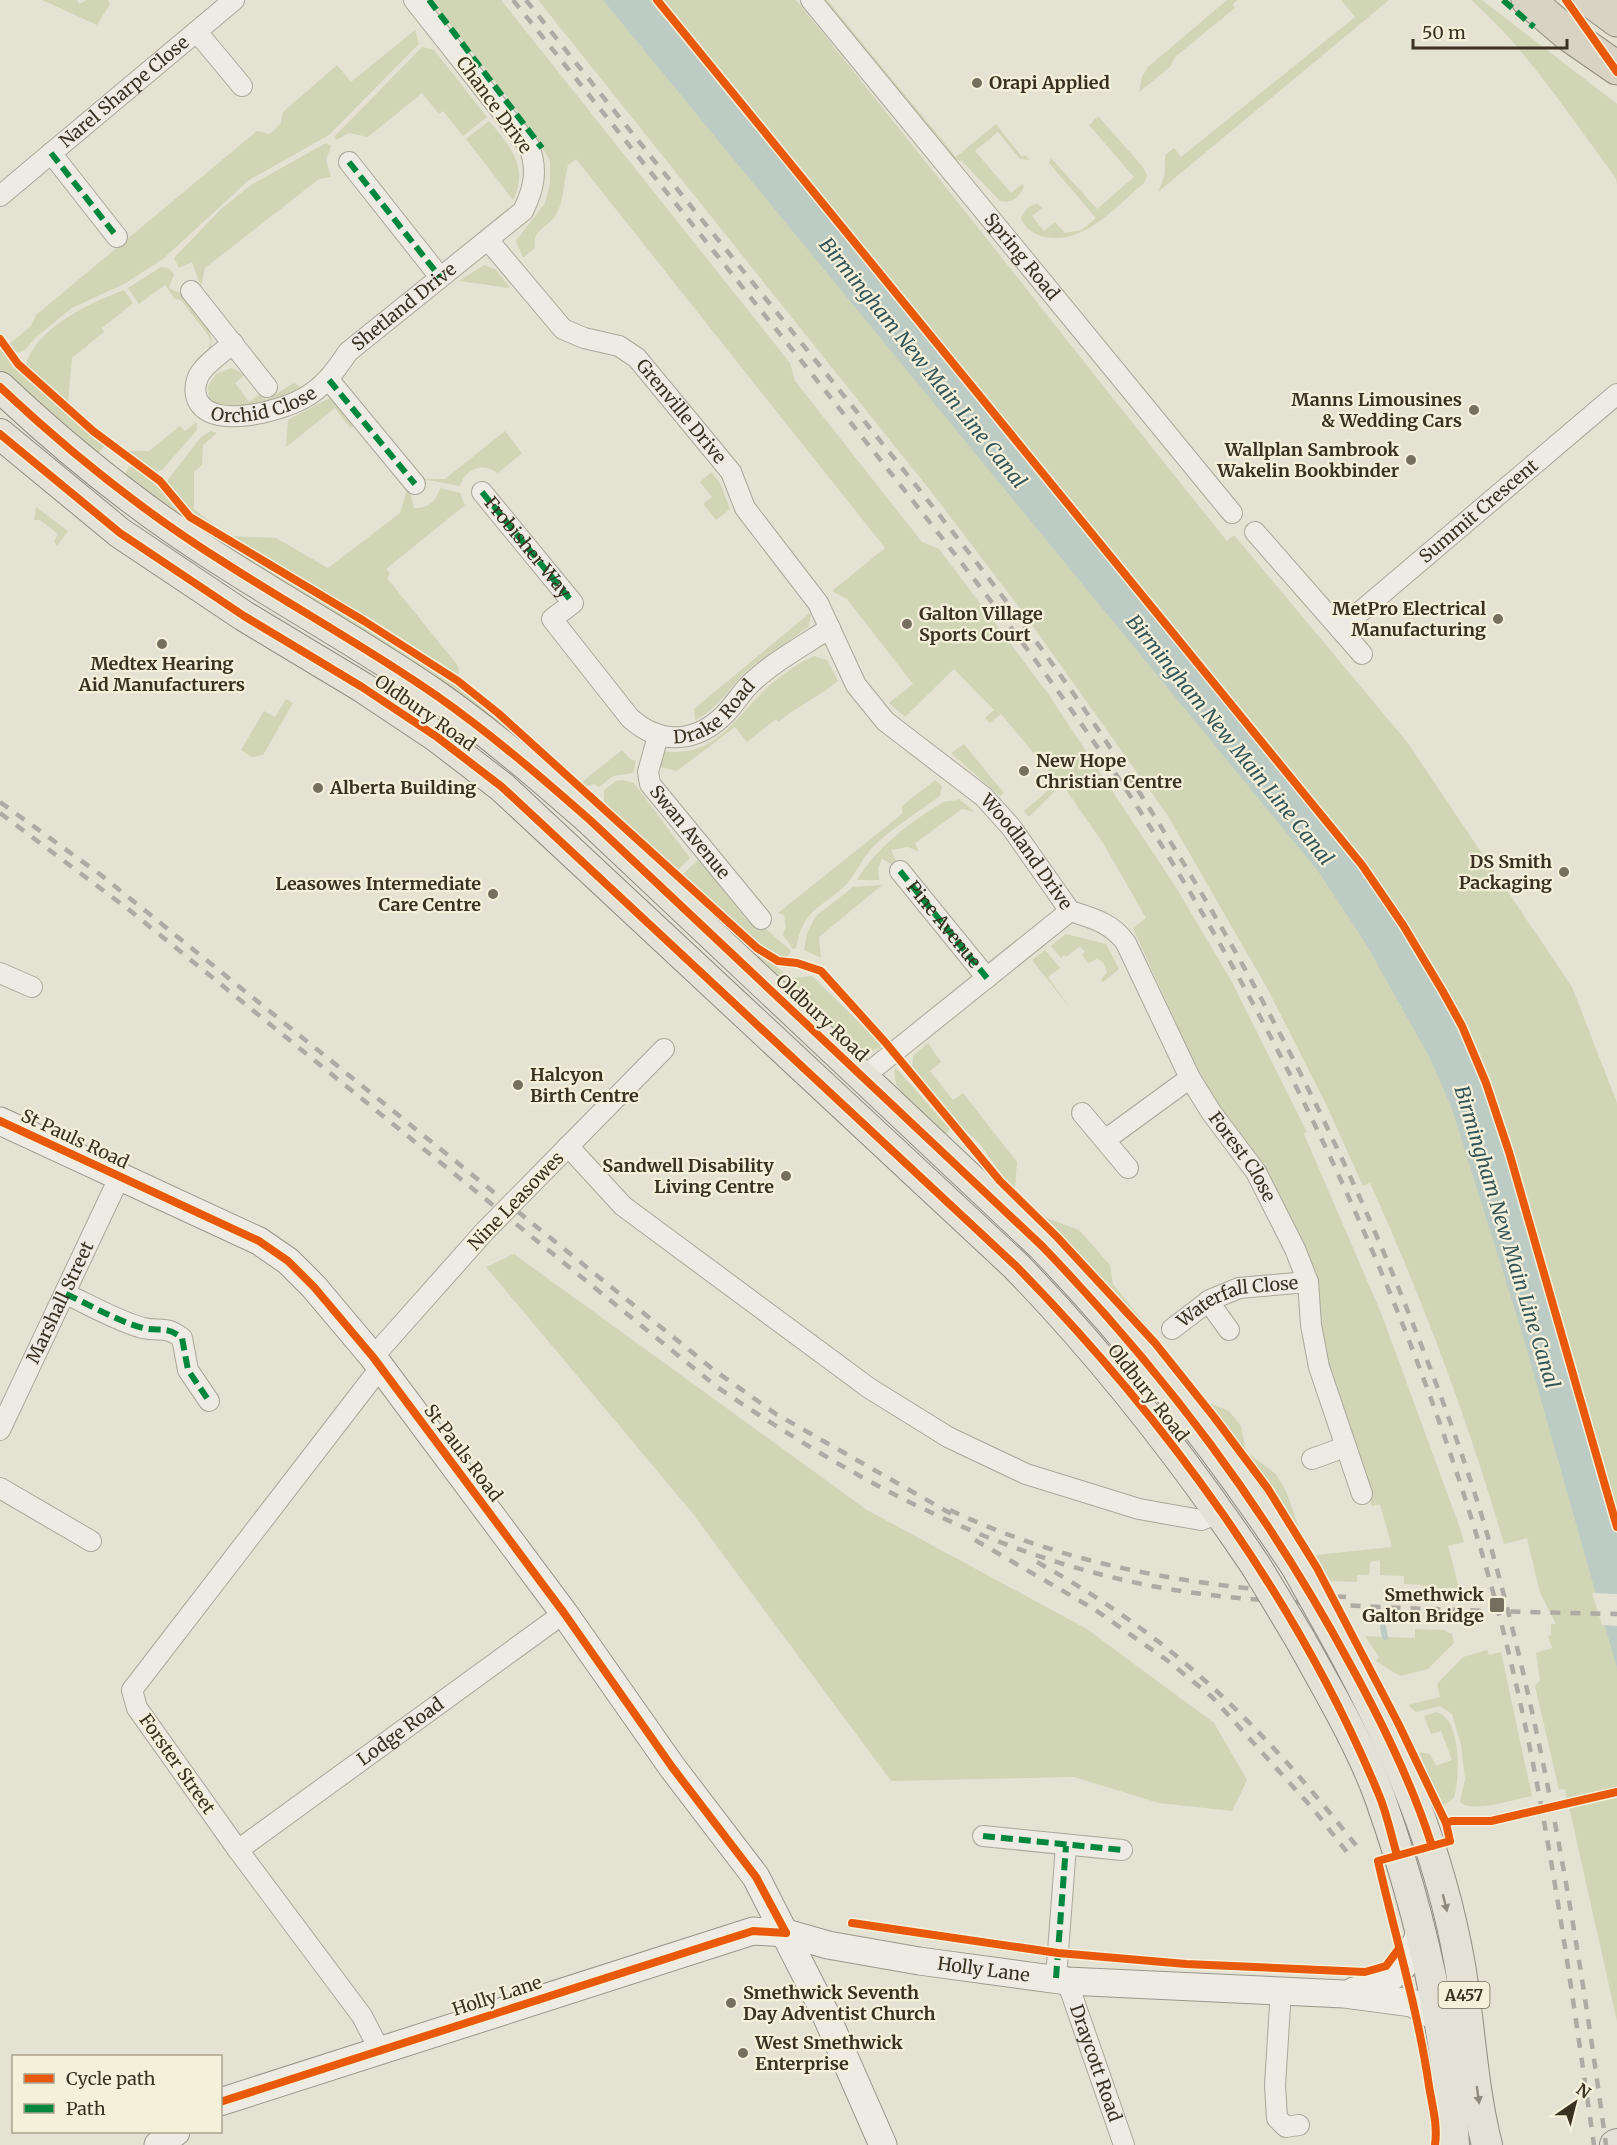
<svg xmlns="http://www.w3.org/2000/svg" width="1617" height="2145" font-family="Merriweather,serif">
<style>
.green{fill:#d0d5b6}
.water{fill:#bccbc4}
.pier{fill:#e4e2d3}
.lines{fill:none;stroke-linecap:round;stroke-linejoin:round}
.stream{stroke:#bccbc4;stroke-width:6}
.street-casing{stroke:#aaa79b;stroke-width:22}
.secondary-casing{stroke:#9a968b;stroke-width:29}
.primary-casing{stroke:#908c82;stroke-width:32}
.highway-casing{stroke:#908c82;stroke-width:35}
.street{stroke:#edebe3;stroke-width:20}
.secondary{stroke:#edebe3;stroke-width:27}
.primary{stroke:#e4e2d6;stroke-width:30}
.highway{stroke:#d8d3c3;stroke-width:33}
.rail{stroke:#adaba3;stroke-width:4.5;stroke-dasharray:10 10;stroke-linecap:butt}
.street-bridge-casing{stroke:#aaa79b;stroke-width:22;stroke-linecap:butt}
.primary-bridge-casing{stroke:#908c82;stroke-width:32;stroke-linecap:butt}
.street-bridge{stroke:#edebe3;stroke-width:20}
.primary-bridge{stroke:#e4e2d6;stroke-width:30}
.quiet{stroke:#00873e;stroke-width:6;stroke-dasharray:12 6;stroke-linecap:butt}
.cycleway-casing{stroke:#f4f0da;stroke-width:11}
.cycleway{stroke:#e8590c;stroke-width:8}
.oneway{fill:#8f8a7c}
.poi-dot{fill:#766f60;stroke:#f4f0da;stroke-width:2}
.labels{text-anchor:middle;stroke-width:4.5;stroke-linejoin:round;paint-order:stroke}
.shield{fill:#f4f0da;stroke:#726a59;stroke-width:1.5}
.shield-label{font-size:16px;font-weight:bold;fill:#3a3122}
.poi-label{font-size:18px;font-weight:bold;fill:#3a3122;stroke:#f4f0da;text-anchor:start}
.street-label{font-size:18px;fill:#3a3122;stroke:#f4f0da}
.water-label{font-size:20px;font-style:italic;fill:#335558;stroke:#f4f0da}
</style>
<rect width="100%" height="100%" fill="#e4e2d3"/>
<!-- green -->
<g class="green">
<path d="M42,0h35l2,4 8,-4h21l2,4 -13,21z"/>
<path d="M431,0h70l289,363 5,18 127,161 17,7 110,146 128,194 56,95 74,148 -3,2 77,179 79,215 4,14 -16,4 11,42h-36v-3l-19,-1v-8l-24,-1v-15l-10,2 -1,13h-12v7l-27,-1 -14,-26 76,-8 -12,-43 -8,2 -45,-140 -8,-46 -77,-179 -26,-39 -28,-52 -55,-122 13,-10 -43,-75 -41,-59 -33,33 -5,-6 34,-29 -57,-68 -11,9 -5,-5 9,-8 -40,-41 -49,48 -16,-14 24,-19 -66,-85 -15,-8 53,-43 -309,-389 -8,6c-4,15 -4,35 -11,48 -7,15 -25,14 -22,35l-12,10 -7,-17 29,-38 5,-20v-23l-39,-58z"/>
<path d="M538,0h258c145,179 286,361 431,541l7,-6 173,207 165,245 45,116v918l-52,-232 -6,1 -24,-104 5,-6 -4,-27 16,-5 -4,-12 3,-1v-11h5l-16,-31 -13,-55 -23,6c-36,-124 -81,-244 -134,-361l-7,3 -38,-84 -58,-114 -99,-172 -146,-205 -89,-117z"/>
<path d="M821,0h6l129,157 40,-33 26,33 3,-2 5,5 -10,-1 -22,-27 -23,19 36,42 11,-9 2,3c-5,10 -12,17 -24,14l-38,-40 -8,-1z"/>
<path d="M1227,0h11l-5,4 2,4 -60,49 -5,10 -31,25 3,-15 6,-10z"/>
<path d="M1341,0h48l-231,192 7,-18v-19l9,-7 7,9 174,-140z"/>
<path d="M1471,0h11l135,104v81l-1,-7c-45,-60 -88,-128 -145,-178z"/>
<path d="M415,30l4,14 -90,91 -80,45 -86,79 -39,25 -52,24 -36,29 -11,13 -9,3 -7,-9 22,-18 5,-11 221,-184 13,3 11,-11 2,-11 54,-47 14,17z"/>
<path d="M422,47l12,3 53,67 -24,19 -20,-25 -4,3 -17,-21 -54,44 -19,-4 -13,7 -1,-4z"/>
<path d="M1098,116l44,50 5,9 -3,8c-28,23 -62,65 -103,53 -9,-3 -17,-9 -20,-18l6,-10 10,-5 5,5 -10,8 12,15 11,-9 10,11 17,-3 14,-12 -47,-55 2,-5 46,51 37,-32 -45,-52z"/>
<path d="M489,121c20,24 41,46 24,79l-47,-61z"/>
<path d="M326,143l5,3 -5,14 5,17 -12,2 -114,89 -4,19 -9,-25 -13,6 -5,-10 47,-49 30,-24z"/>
<path d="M484,265l12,5 14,18 -51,-7z"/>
<path d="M161,267l7,1 6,6 -5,14c6,3 12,5 17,8 14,9 33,43 23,58l-2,-3 4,-9 -3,-7 -27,-35 -6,-1 -10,-14 -26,19 -11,-16z"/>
<path d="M124,290l9,13 -31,25 2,4 -32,26 -4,44 -42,-37c9,-37 66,-63 98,-75z"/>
<path d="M0,348l15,19 90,78 -8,10 -97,-84z"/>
<path d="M231,368l14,7 -10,8 14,19 11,-8 6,6 28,-17 9,5c-23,11 -72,31 -94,11l-1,-13 8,-12z"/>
<path d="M333,396l22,28 -5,4 -15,-20 -49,39 2,-27z"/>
<path d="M196,422l1,8 -34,39 -6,3 -28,-21h20l31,-25 5,5z"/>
<path d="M211,431l6,2 -14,12 -1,20 -8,7v37l34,27 48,2 52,30 72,-55 7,-23 3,2 4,16c14,1 23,-8 26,-20l20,5 5,12 -79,64 4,5 -3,4 71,88 1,10h-6l-262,-163 -24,-32 34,-44z"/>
<path d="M505,431l17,22 -24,20c-16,-11 -32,-5 -38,13l-38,-7h23z"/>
<path d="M132,464l24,19 32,37 151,89 122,79 91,80 -363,-245 -66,-47z"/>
<path d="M712,472l8,11 10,26 -14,11 -13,-16 9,-7 -12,-15z"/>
<path d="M36,507l32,24 -11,15 -3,-5 4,-7 -18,-14h-6z"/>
<path d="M811,612l-2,14c-20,16 -41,28 -61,44 -18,15 -31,41 -53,50l-1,-11z"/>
<path d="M814,656l13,4 11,21c-20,16 -40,25 -60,41l-2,-3 -29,23 -12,-15 -58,44 -21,-5 4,-15c48,6 64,-18 94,-50 15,-17 40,-36 60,-45z"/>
<path d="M286,699l7,4 -30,52 -11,2 -11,-7 23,-39 11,6z"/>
<path d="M964,744l40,49 -4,3 -49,-43z"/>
<path d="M622,750l8,9 6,2 -3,12 -20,3 -14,11 -5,-3 -9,3 -4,-4z"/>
<path d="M622,780l12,3 56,75 -12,12 -74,-67v-13l12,-9z"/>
<path d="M935,780l7,6 -2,10c-23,17 -50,33 -70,54 -8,10 -13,21 -21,31 -24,28 -45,23 -53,67l-3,1 -10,-14 3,-8 -2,-12 -6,-2 124,-99v-8z"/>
<path d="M959,799l16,13 -13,-3 -47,34 4,9 -11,-5 -17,3 7,15 -3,2 -13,-9 -4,11 1,11h-22c19,-32 53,-58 85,-77 5,-3 11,-1 17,-4z"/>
<path d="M628,837l6,1 116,108 -3,3z"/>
<path d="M699,859l47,60 19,9 26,23 -5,8 -14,-5 -12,-9 -78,-70z"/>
<path d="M882,885l-63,52 2,21 -17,-8 3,-17 9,-17 37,-29z"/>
<path d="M1066,934l40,10 13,25 -16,13 -2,-2 6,-8 -4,-10 -6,-3 -9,4 -6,-8 3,-3 -5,-6 -14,11 -2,-2 -3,3 -10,-12z"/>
<path d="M1045,950l15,18 -12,9 22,31 -38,-48z"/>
<path d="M760,953l30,25 22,-2 69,68 -1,4 -9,3 -15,-1 -100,-92z"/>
<path d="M928,1043l13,19 -11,9 23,29 10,-7 54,69 -2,27 -10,-9 -24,-35 -28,-27 -41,-49 1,-13z"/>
<path d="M895,1067l55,62 -5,7c-18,-18 -56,-40 -50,-69z"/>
<path d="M1044,1217l35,13 31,35 3,19 37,46z"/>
<path d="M514,1254l353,256 220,119 127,94 33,57 -15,31 -73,-8 -85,-26 -183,4 -201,-271 -204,-243z"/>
<path d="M1209,1403l20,8 12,15 5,26 30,22 10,17 15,43z"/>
<path d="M1415,1629l28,1 9,4 2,9 -26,26 -28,7 -24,-15 3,-4 -14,-21 50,2z"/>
<path d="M1487,1650l2,5 12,-3 31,144c-17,3 -60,18 -72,6l5,-23 -4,-34 -9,-31 -12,-8 -24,6 -8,-7 32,-8 -3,-13 26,-27z"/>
<path d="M1436,1712c26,6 24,66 18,86l-12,9 -23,-55 11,2 6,12 16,-6 -11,-29 -10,3 -7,-18z"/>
</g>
<!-- water -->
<path class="water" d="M603,0h46l698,851 40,55 70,120 25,57 29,88 106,364v133l-97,-342 -68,-217 -22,-51 -64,-114 -48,-73z"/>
<!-- pier -->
<path class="pier" d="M1592,1593l25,1v32l-15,-1z"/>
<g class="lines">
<!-- stream -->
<path class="stream" d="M1383,1627l2,10"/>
<defs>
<g id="street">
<path id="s1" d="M811,0l421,513"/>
<path d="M197,32l45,54"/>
<path d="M51,153l66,84"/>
<path d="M349,162l91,115"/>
<path id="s2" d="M0,196l234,-196"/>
<path id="s3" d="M488,240l75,89 21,9 35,8 18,12 94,114 14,36 73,95 38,82 29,36 99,76 27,30 59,84 -207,166"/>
<path d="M191,291l76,96"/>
<path id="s4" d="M233,343c-11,10 -27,20 -34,32 -4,8 -5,18 -1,26 15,29 83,10 106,-3 20,-11 32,-28 44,-46l175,-141c11,-22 15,-41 6,-65l-115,-146"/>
<path d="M329,380l86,104"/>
<path id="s5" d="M482,492l91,111 -21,16 78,99c31,28 68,25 97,-6 8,-9 15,-20 23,-28 23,-22 54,-39 80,-56"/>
<path d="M1255,532l107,122"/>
<path id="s6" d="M1340,629l277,-235"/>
<path id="s7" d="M658,736l-10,36 2,12 111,135"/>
<path id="s8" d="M900,871l87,107"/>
<path id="s9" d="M1070,911c22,7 42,12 56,32l64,135 21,34 45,60 39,77 13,33 3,43 8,42 43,127"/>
<path d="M0,973l32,14"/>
<path d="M1082,1113l46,55"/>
<path d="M1105,1140l85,-62"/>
<path d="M568,1146l55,60 246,182 79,49 78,37 113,35 62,11 19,-7"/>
<path d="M547,1168l117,-119"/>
<path d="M66,1294c24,11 51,27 77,34 17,4 22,-3 39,10l6,32 21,31"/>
<path d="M1208,1301l21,29"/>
<path id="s10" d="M1172,1329l38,-29 29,-12 69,-6"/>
<path d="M373,1357l112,-126"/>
<path id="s11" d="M0,1430l120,-254"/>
<path d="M1312,1459l33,-12"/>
<path d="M0,1488l91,53"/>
<path d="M983,1836l139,14"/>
<path id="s12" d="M238,1850l326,-237"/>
<path d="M1056,1978l10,-132"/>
<path id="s13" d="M1067,1981l57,164"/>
<path d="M1281,1990l-6,95 2,33 9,9 13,-2"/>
<path d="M379,2049l-17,-33 -124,-166 -101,-142 -5,-18 248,-322"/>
</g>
<g id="secondary">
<path d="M0,1121l259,120 29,20 26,26 59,70 191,256 108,154 84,110 69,136 58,132"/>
<path d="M1354,1991c41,-12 50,-17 66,-58"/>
<path id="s14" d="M220,2102l533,-171 33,2 42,12 91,16 148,20 277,13 68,9 26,15"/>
<path d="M158,2145l18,-13"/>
</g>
<g id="primary">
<path d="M0,387c69,65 145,126 225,176 70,45 143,85 212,133 54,38 104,81 154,125l451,425c97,101 178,205 255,322"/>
<path d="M0,434l120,99 124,83 118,71 75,50 65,50 514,479c90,93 168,193 240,300"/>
<path d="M1300,1639c27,49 61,106 80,159 39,110 67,230 74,347"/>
<path d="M1341,1647c56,104 98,200 119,318 10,60 12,121 27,180"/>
<path d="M1615,2145l2,-1"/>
</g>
<g id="highway">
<path d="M1528,0l40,34 49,34"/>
<path d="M1590,0l27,20"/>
</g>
</defs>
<!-- street casing -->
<use href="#street" class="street-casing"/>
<!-- secondary casing -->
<use href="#secondary" class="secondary-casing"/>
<!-- primary casing -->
<use href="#primary" class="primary-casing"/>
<!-- highway casing -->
<use href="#highway" class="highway-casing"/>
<!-- street -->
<use href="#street" class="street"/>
<!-- secondary -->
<use href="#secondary" class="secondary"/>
<!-- primary -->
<use href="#primary" class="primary"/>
<!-- highway -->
<use href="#highway" class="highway"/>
<!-- rail -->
<g class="rail">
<path d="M513,0c113,141 225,282 338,423 97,122 194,243 280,374 143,221 267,481 344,733 62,201 89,408 119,615"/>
<path d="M526,0c109,138 221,275 331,412 82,102 165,205 238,313 122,181 226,371 308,574 30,75 60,153 83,231 58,202 92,407 120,615"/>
<path d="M0,802l101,73 613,495 62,44 179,102"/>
<path d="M0,813l128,96 589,478c134,91 269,166 430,198 64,13 128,16 194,20 92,5 184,7 276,9"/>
<path d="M950,1510c129,61 257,77 396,87"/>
<path d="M975,1540l119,69 74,52 44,36 102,113 36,46"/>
<path d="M1037,1562c139,77 228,167 325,291"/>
</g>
<defs>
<path id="street-bridge" d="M485,1231l62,-63"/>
<g id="primary-bridge">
<path d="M1256,1566l44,73"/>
<path d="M1297,1568l44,79"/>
</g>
</defs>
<!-- street-bridge casing -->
<use href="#street-bridge" class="street-bridge-casing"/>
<!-- primary-bridge casing -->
<use href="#primary-bridge" class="primary-bridge-casing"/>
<!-- street-bridge -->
<use href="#street-bridge" class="street-bridge"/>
<!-- primary-bridge -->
<use href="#primary-bridge" class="primary-bridge"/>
<!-- quiet -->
<g class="quiet">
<path d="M429,0l113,148"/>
<path d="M1503,0l31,27"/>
<path d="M51,153l66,84"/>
<path d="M349,162l91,115"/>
<path d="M329,380l86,104"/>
<path id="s15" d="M482,492l91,111"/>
<path d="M900,871l87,107"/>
<path d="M66,1294c24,11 51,27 77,34 17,4 22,-3 39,10l6,32 21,31"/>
<path d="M983,1836l139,14"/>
<path d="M1056,1978l10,-132"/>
</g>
<defs>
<g id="cycleway">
<path d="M657,0l705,865 41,60 39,65 20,36 24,57 23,69 108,375"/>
<path d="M1566,0l51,72"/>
<path d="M0,339l18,25 75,67 67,50 30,36 174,104 94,60 40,32 259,235 21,13 19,2 24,8 64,71 115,139 57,56 98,106 59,74 54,72 49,79 81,155 48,100"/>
<path d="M0,387c69,65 145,126 225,176 70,45 143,85 212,133 54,38 104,81 154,125l451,425c123,128 224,262 308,418 32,58 62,119 82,182"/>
<path d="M0,434l120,99 124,83 118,71 75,50 65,50 514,479c147,150 282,333 363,529 8,19 12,40 18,60"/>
<path d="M0,1121l259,120 29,20 26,26 59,70 191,256 108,154 84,110 30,56"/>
<path d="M852,1923l206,30 128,11 179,8 21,-6 12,-16"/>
<path d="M220,2102l495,-159 38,-12 33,2"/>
<path d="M1435,2145c3,-20 -3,-40 -6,-59 -11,-76 -34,-150 -51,-225l72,-20 -4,-18 6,-2h39l126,-29"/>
</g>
</defs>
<!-- cycleway casing -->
<use href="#cycleway" class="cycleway-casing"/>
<!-- cycleway -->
<use href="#cycleway" class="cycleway"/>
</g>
<!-- one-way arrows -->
<defs><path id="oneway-solid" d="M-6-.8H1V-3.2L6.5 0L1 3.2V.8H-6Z" transform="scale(1.5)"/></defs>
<g class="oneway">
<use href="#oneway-solid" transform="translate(1445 1903) rotate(76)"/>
<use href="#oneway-solid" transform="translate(1478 2095) rotate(82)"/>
</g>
<!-- markers -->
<g class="poi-dot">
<circle cx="977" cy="83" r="6"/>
<circle cx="1474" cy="410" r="6"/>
<circle cx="1411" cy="460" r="6"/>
<circle cx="1498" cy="619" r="6"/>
<circle cx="907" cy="624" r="6"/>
<circle cx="162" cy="644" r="6"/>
<circle cx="1024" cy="771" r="6"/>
<circle cx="318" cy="788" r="6"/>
<circle cx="1564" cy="872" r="6"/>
<circle cx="493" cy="894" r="6"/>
<circle cx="518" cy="1085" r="6"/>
<circle cx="786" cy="1176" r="6"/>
<rect x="1489" y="1597" width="16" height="16" rx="3"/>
<circle cx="731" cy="2003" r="6"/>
<circle cx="743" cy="2053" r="6"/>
</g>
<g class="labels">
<!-- shield labels -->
<rect class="shield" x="1438.5" y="1982" width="51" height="26" rx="4.5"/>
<g class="shield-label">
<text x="1464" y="2001">A457</text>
</g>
<!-- poi labels -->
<g class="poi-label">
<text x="989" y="89">Orapi Applied</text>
<text x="1462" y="406" text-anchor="end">Manns Limousines<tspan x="1462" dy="21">&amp; Wedding Cars</tspan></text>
<text x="1399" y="456" text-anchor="end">Wallplan Sambrook<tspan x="1399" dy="21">Wakelin Bookbinder</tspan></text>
<text x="1486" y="615" text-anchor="end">MetPro Electrical<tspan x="1486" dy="21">Manufacturing</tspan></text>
<text x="919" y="620">Galton Village<tspan x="919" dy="21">Sports Court</tspan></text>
<text x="162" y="670" text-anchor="middle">Medtex Hearing<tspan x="162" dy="21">Aid Manufacturers</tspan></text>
<text x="1036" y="767">New Hope<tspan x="1036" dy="21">Christian Centre</tspan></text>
<text x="330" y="794">Alberta Building</text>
<text x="1552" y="868" text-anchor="end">DS Smith<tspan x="1552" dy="21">Packaging</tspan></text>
<text x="481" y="890" text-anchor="end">Leasowes Intermediate<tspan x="481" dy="21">Care Centre</tspan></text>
<text x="530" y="1081">Halcyon<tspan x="530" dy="21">Birth Centre</tspan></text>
<text x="774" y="1172" text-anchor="end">Sandwell Disability<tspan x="774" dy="21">Living Centre</tspan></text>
<text x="1484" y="1601" text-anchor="end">Smethwick<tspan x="1484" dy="21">Galton Bridge</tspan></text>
<text x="743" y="1999">Smethwick Seventh<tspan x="743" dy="21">Day Adventist Church</tspan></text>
<text x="755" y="2049">West Smethwick<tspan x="755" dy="21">Enterprise</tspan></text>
</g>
<!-- street labels -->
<g class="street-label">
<text dy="6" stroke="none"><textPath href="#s2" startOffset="162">Narel Sharpe Close</textPath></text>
<text transform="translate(494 105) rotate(54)" y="6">Chance Drive</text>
<text dy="6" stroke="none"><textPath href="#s1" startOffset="332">Spring Road</textPath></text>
<text dy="6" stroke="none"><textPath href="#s4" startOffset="324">Shetland Drive</textPath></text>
<text dy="6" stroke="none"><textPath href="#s4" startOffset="146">Orchid Close</textPath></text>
<text dy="6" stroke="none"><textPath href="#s3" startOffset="266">Grenville Drive</textPath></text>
<text dy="6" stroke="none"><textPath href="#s6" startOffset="182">Summit Crescent</textPath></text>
<text dy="6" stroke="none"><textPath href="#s15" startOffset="72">Frobisher Way</textPath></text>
<text dy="6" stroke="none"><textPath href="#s5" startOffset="394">Drake Road</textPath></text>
<text transform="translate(425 713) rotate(35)" y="6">Oldbury Road</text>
<text dy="6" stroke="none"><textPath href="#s7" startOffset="112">Swan Avenue</textPath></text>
<text dy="6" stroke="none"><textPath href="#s3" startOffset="834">Woodland Drive</textPath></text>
<text dy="6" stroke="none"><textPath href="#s8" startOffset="69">Pine Avenue</textPath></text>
<text transform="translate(822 1018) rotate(43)" y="6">Oldbury Road</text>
<text transform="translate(75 1139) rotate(25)" y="6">St Pauls Road</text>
<text dy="6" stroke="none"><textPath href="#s9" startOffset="310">Forest Close</textPath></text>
<text transform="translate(516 1201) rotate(-46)" y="6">Nine Leasowes</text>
<text dy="6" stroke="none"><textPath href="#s11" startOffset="141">Marshall Street</textPath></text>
<text dy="6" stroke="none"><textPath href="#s10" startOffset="74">Waterfall Close</textPath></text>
<text transform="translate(1148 1393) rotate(52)" y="6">Oldbury Road</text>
<text transform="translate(463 1453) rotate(53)" y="6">St Pauls Road</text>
<text dy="6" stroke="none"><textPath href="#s12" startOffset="201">Lodge Road</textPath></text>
<text transform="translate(177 1764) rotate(55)" y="6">Forster Street</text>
<text dy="6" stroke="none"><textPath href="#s14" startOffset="794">Holly Lane</textPath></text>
<text transform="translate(497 1996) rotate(-18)" y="6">Holly Lane</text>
<text dy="6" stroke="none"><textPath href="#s13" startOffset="87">Draycott Road</textPath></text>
</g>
<!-- water labels -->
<g class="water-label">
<text transform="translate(923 363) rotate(51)" y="7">Birmingham New Main Line Canal</text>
<text transform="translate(1230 740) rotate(51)" y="7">Birmingham New Main Line Canal</text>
<text transform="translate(1507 1237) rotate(73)" y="7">Birmingham New Main Line Canal</text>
</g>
</g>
<!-- legend -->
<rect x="12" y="2055" width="210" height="78" fill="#f4f0da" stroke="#aaa490" stroke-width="1.5"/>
<rect x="24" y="2074" width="30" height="9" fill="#e8590c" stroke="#aaa490" stroke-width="1.5"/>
<text x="66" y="2085" font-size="18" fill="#3a3122">Cycle path</text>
<rect x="24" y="2104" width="30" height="9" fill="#00873e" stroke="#aaa490" stroke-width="1.5"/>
<text x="66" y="2115" font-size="18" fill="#3a3122">Path</text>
<!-- north arrow -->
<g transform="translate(1575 2103) rotate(35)" stroke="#f4f0da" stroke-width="4.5" paint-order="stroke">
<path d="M0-4.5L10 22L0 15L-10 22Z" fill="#3a3122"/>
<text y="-9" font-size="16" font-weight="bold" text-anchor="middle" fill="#3a3122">N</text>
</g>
<!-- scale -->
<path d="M1413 39v9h154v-9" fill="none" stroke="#3a3122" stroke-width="3"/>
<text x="1422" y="39" font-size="18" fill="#3a3122" stroke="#f4f0da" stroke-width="4.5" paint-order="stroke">50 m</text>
</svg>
